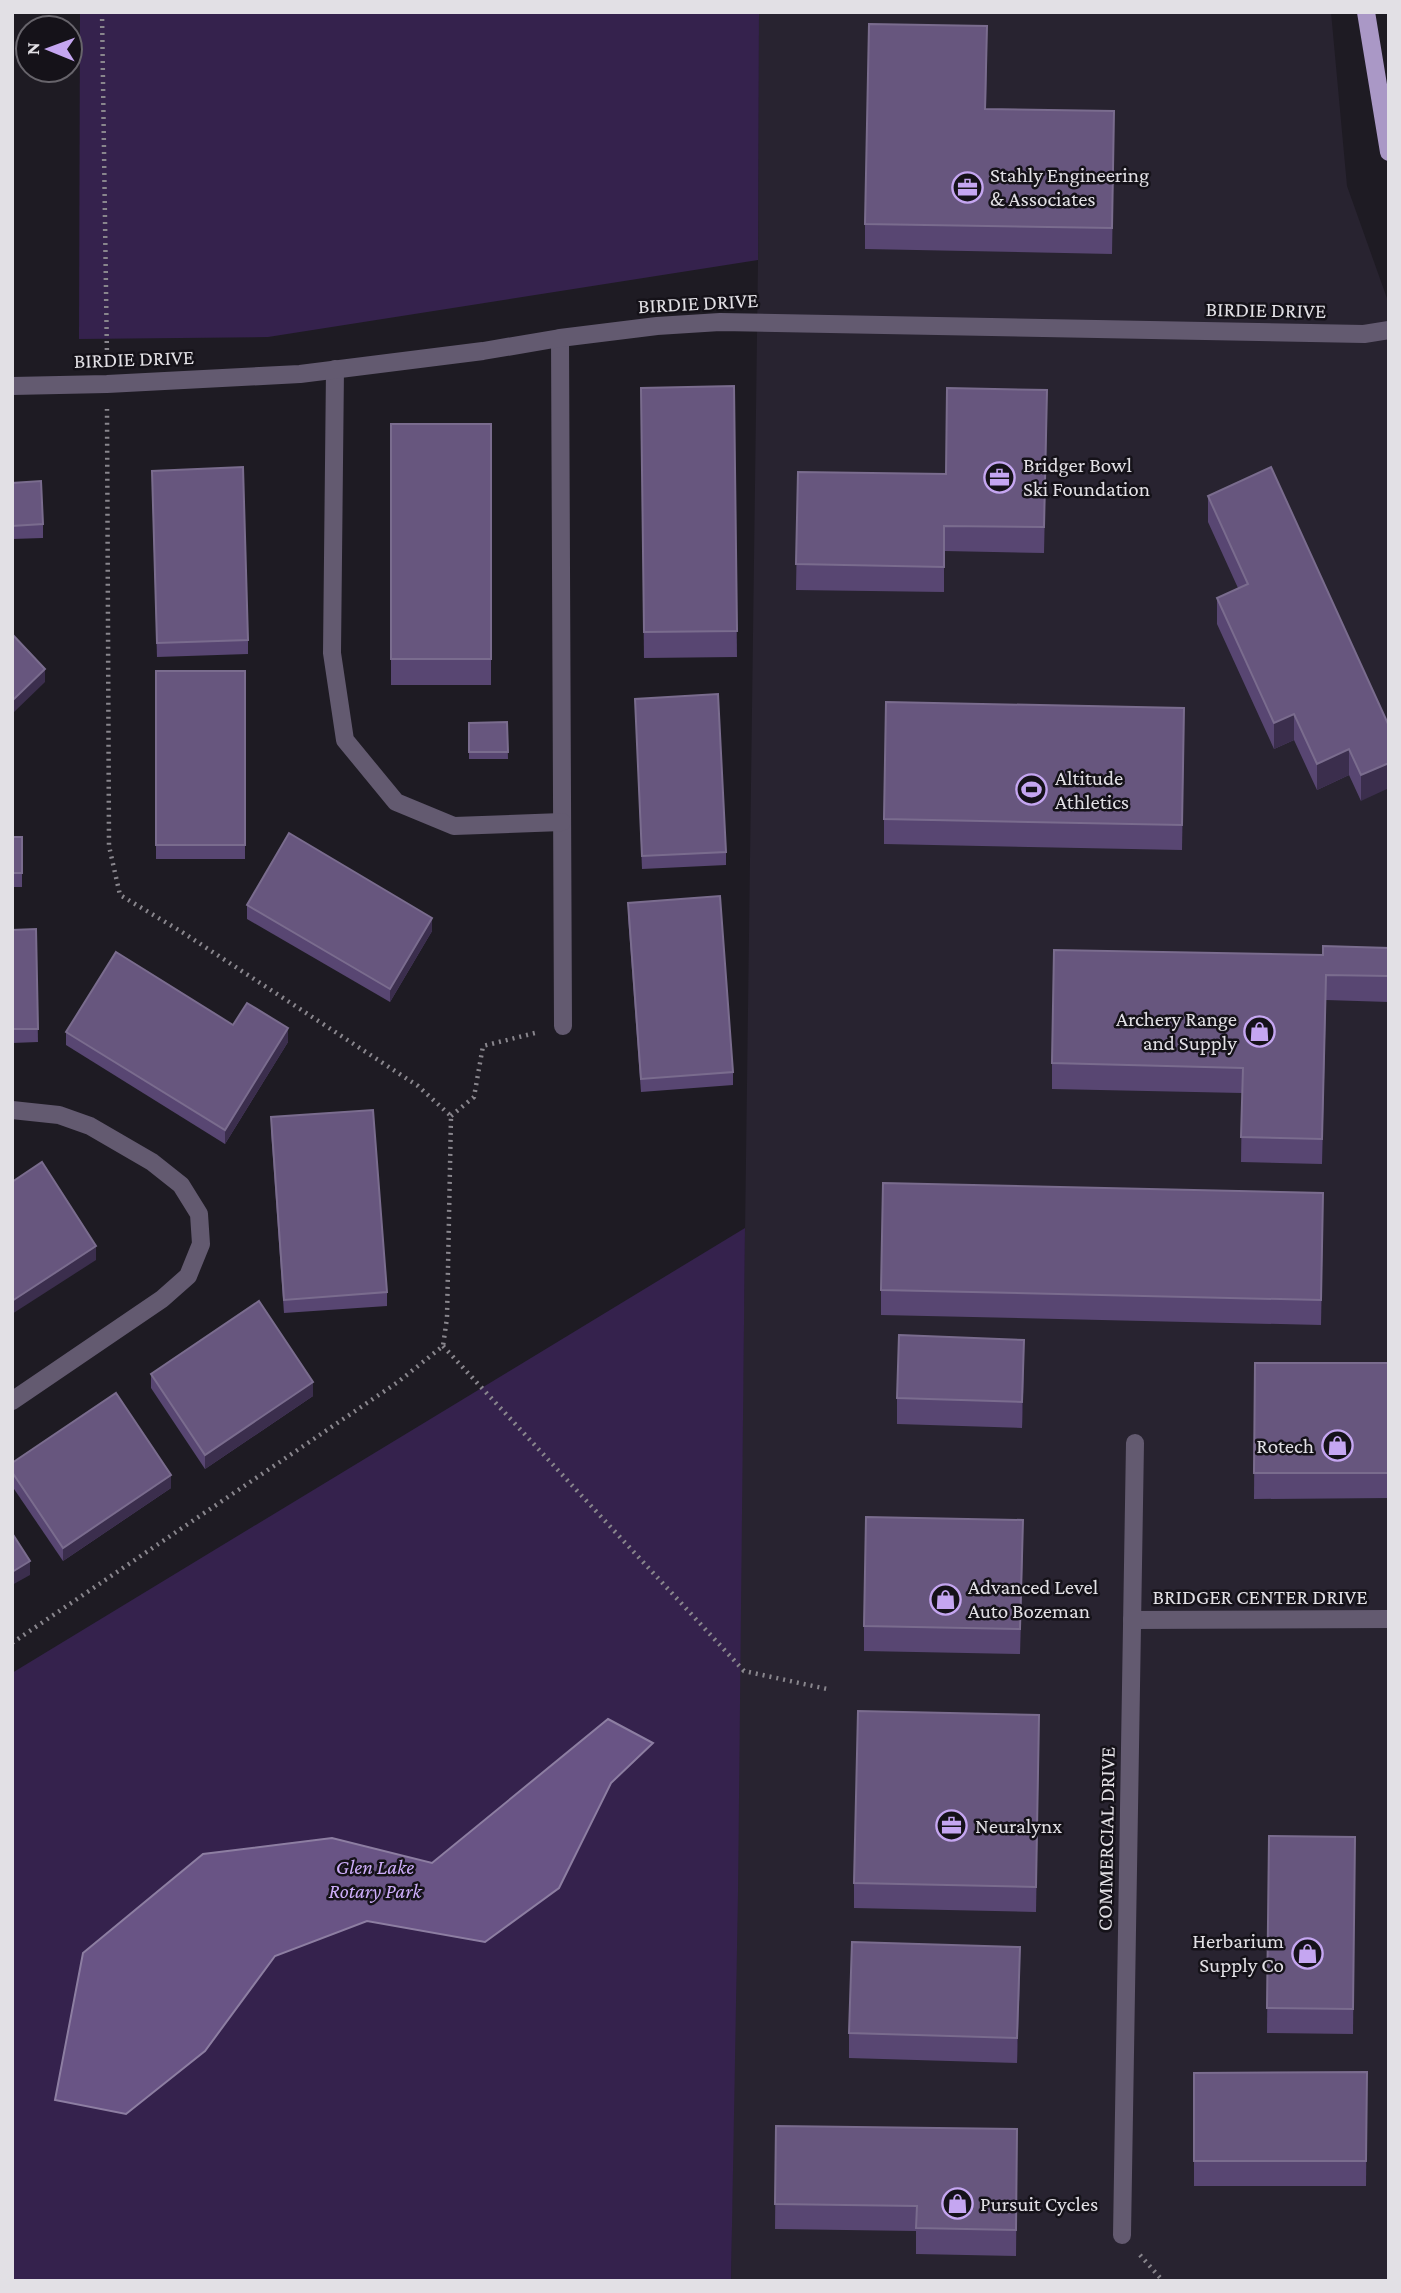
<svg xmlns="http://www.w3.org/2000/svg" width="1401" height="2293" font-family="'Crimson Pro',serif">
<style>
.built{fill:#282330}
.green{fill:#35224d}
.water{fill:#695485;stroke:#8d7ea2;stroke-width:2}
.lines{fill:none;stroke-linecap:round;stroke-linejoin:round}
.path{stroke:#89868d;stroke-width:4.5;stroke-dasharray:2 5;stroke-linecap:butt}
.minor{stroke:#635a70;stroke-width:18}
.major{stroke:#aa98c6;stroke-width:18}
.wall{fill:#584672}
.shaded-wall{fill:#3b2e4d}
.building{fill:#67567e;stroke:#7a6c8e;stroke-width:2}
.labels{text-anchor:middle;stroke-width:5;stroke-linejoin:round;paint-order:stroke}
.poi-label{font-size:21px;fill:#e2e0e5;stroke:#151219;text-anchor:start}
.street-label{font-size:21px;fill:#e2e0e5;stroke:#151219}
.park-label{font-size:21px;font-style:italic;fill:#cdadf9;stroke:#151219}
</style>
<rect width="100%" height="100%" fill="#1e1b23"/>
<!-- built -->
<path class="built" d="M759,12h572l16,174 42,118v1977h-658l27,-2021z"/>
<!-- green -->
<g class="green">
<path d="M80,12h679l-1,248 -490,77 -189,2z"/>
<path d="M745,1228l-7,663 -7,390h-719v-608z"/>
</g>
<!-- water -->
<path class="water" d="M608,1719l45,24 -42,40 -52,105 -74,54 -118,-21 -92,35 -70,95 -79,63 -71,-14 28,-147 120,-99 129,-16 100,25z"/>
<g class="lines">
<!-- path -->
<g class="path">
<path d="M102,12l5,346"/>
<path d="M451,1116l23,-19 9,-51 56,-14"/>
<path d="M443,1346l301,325 83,18"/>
<path d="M12,1643l386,-261 45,-36 4,-28 4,-202 -33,-30 -236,-154 -62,-37 -11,-49 -2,-437"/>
<path d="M1140,2255l23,26"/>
</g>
<!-- minor -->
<g class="minor">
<path d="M560,338l3,688"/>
<path d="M335,369l-3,284 13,87 51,62 58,24 108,-4"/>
<path d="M12,386l95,-2 193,-10 183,-23 77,-13 97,-12 63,-4 644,12 25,-4"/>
<path d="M12,1110l47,5 31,11 62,36 29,23 18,29 2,30 -13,32 -26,23 -150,102"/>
<path d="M1132,1620l257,-1"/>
<path d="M1122,2235l13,-792"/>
</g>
<!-- major -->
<path class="major" d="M1366,12l23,140"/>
</g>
<!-- wall -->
<g class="wall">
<path d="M987,52l-1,57 128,28 -2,117 -247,-5v-25z"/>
<path d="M734,386l3,271 -93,1 -3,-270z"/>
<path d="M1047,415l-3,138 -100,-2v41l-148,-2 2,-118 148,2z"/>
<rect x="391" y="424" width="100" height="261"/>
<path d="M12,483l31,41v14l-31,1z"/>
<path d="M152,484l96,156v14l-91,3z"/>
<path d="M1208,496l181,230 -28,75 -12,-26 -32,15 -23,-50 -20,9 -57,-125v-26l21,-10 -30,-66z"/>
<rect x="156" y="671" width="89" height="188"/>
<path d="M635,699l91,153v13l-84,4z"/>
<path d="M507,722l1,37h-39v-36z"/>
<path d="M1184,733l-2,117 -298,-6v-25z"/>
<rect x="12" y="837" width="10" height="50"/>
<path d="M628,903l105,169v13l-92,7 -13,-176z"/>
<path d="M247,905l185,26 -42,71 -143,-83z"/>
<path d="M36,929l2,113 -26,1v-113z"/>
<path d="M1389,948v54l-63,-2 -4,164 -81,-2 1,-69 -190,-4v-26l271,-108z"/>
<path d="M233,1025l55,17 -63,102 -159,-99v-13z"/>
<path d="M271,1117l116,175v14l-103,7 -13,-182z"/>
<path d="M1323,1218l-2,107 -440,-10v-25z"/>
<path d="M1255,1363h134v135l-135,1z"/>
<path d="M1024,1365l-2,63 -125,-4v-26z"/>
<path d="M151,1374l162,22 -108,73 -54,-81z"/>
<path d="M12,1463l159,25 -108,73 -51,-75z"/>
<path d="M1023,1546l-3,108 -156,-3v-25z"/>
<path d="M1039,1740l-3,172 -182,-4v-25z"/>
<path d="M1269,1836l86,1 -2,197 -86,-1z"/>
<path d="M1020,1973l-3,90 -168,-5v-25z"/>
<path d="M1367,2072l-1,114h-172v-113z"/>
<path d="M776,2126l241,29 -1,101 -100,-2v-23l-141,-2z"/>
</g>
<!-- shaded-wall -->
<g class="shaded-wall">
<path d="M45,669v13l-33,32v-13z"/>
<path d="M1294,714v26l-20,9v-26z"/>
<path d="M1349,749v26l-32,15v-26z"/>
<path d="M1389,763v25l-28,13v-26z"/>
<path d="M432,918v13l-42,71v-13z"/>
<path d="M288,1028v14l-63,102v-14z"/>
<path d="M96,1246v14l-84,54v-13z"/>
<path d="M1024,1340v25l-2,63v-26z"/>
<path d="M313,1382v14l-108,73v-14z"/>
<path d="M171,1475v13l-108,73v-13z"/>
<path d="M30,1561v14l-18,10v-13z"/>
<path d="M1020,1947v26l-3,90v-25z"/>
</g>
<!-- building -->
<g class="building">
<path d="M869,24l118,2 -2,83 129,2 -2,117 -247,-4z"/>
<path d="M734,386l3,245 -93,1 -3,-244z"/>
<path d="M947,388l100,2 -3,137 -100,-1v41l-148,-3 2,-92 148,2z"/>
<rect x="391" y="424" width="100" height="235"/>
<path d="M243,467l5,173 -91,3 -5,-172z"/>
<path d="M1271,467l118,259v37l-28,12 -12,-26 -32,15 -23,-50 -20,9 -57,-125 31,-14 -40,-88z"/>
<path d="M41,481l2,43 -31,2v-43z"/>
<path d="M12,634l33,35 -33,32z"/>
<rect x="156" y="671" width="89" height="174"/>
<path d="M718,694l8,158 -84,4 -7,-157z"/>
<path d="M886,702l298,6 -2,117 -298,-6z"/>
<path d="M507,722l1,30h-39v-29z"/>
<path d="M289,833l143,85 -42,71 -143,-84z"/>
<rect x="12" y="837" width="10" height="36"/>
<path d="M720,896l13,176 -92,7 -13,-176z"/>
<path d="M36,929l2,100h-26v-99z"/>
<path d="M1323,946l66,2v28l-63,-1 -4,164 -81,-2 2,-69 -191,-5 2,-113 269,5z"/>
<path d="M116,952l117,73 14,-22 41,25 -63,102 -159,-98z"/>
<path d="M373,1110l14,182 -103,8 -13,-183z"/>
<path d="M42,1162l54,84 -84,55v-119z"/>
<path d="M883,1183l440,10 -2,107 -440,-10z"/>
<path d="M259,1301l54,81 -108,73 -54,-81z"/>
<path d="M899,1335l125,5 -2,62 -125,-4z"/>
<path d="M1255,1363h134v110h-135z"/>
<path d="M116,1393l55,82 -108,73 -51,-76v-9z"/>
<path d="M866,1517l157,3 -3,109 -156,-3z"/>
<path d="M12,1533l18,28 -18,11z"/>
<path d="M858,1711l181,4 -3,172 -182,-4z"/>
<path d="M1269,1836l86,1 -2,172 -86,-1z"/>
<path d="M852,1942l168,5 -3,91 -168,-5z"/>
<path d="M1367,2072l-1,89h-172v-88z"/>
<path d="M776,2126l241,3 -1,101 -100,-2 1,-22 -142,-2z"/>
</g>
<!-- icons -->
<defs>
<symbol id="office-ring" viewBox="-11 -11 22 22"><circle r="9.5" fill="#151219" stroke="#c5a6f1" stroke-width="1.5"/><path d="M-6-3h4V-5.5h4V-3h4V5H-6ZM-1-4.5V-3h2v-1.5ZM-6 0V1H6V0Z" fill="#c5a6f1"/></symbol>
<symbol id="stadium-ring" viewBox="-11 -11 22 22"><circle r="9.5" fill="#151219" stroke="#c5a6f1" stroke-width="1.5"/><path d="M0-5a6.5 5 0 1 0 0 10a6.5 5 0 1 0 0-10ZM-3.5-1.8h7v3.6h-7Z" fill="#c5a6f1"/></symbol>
<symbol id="shop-ring" viewBox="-11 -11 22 22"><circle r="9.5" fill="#151219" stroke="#c5a6f1" stroke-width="1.5"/><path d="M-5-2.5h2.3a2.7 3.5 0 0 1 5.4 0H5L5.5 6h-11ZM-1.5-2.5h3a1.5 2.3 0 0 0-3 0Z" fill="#c5a6f1"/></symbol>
</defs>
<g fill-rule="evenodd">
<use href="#office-ring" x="950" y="170" width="35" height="35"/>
<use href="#office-ring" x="982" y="460" width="35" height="35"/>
<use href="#stadium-ring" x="1014" y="772" width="35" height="35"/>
<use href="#shop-ring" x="1242" y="1014" width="35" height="35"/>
<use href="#shop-ring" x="1320" y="1428" width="35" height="35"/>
<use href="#shop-ring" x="928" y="1582" width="35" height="35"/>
<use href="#office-ring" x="934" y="1808" width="35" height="35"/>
<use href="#shop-ring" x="1290" y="1936" width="35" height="35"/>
<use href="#shop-ring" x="940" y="2186" width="35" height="35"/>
</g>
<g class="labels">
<!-- poi labels -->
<g class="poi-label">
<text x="990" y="182">Stahly Engineering<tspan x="990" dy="24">&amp; Associates</tspan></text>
<text x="1023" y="472">Bridger Bowl<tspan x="1023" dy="24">Ski Foundation</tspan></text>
<text x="1055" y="785">Altitude<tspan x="1055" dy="24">Athletics</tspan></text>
<text x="1237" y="1026" text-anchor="end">Archery Range<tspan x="1237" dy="24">and Supply</tspan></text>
<text x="1314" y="1453" text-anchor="end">Rotech</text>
<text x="968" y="1594">Advanced Level<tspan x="968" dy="24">Auto Bozeman</tspan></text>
<text x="975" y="1833">Neuralynx</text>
<text x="1284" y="1948" text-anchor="end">Herbarium<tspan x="1284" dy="24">Supply Co</tspan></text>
<text x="980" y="2211">Pursuit Cycles</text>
</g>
<!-- street labels -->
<g class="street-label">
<text transform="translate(698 303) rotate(-3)" y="7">BIRDIE DRIVE</text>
<text transform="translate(1266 310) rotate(1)" y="7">BIRDIE DRIVE</text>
<text transform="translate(134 359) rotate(-2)" y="7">BIRDIE DRIVE</text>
<text x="1260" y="1604">BRIDGER CENTER DRIVE</text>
<text transform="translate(1106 1839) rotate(-89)" y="7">COMMERCIAL DRIVE</text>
</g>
<!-- park labels -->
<g class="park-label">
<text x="375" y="1874">Glen Lake<tspan x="375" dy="24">Rotary Park</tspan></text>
</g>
</g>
<!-- border -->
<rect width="1401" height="2293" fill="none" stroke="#e2e0e5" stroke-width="28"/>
<!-- north arrow -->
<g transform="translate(49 49) rotate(271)"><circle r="33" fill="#151219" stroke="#67646b" stroke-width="2"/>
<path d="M0-5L12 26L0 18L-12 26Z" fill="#c5a6f1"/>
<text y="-10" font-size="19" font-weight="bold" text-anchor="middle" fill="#e2e0e5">N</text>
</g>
</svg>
